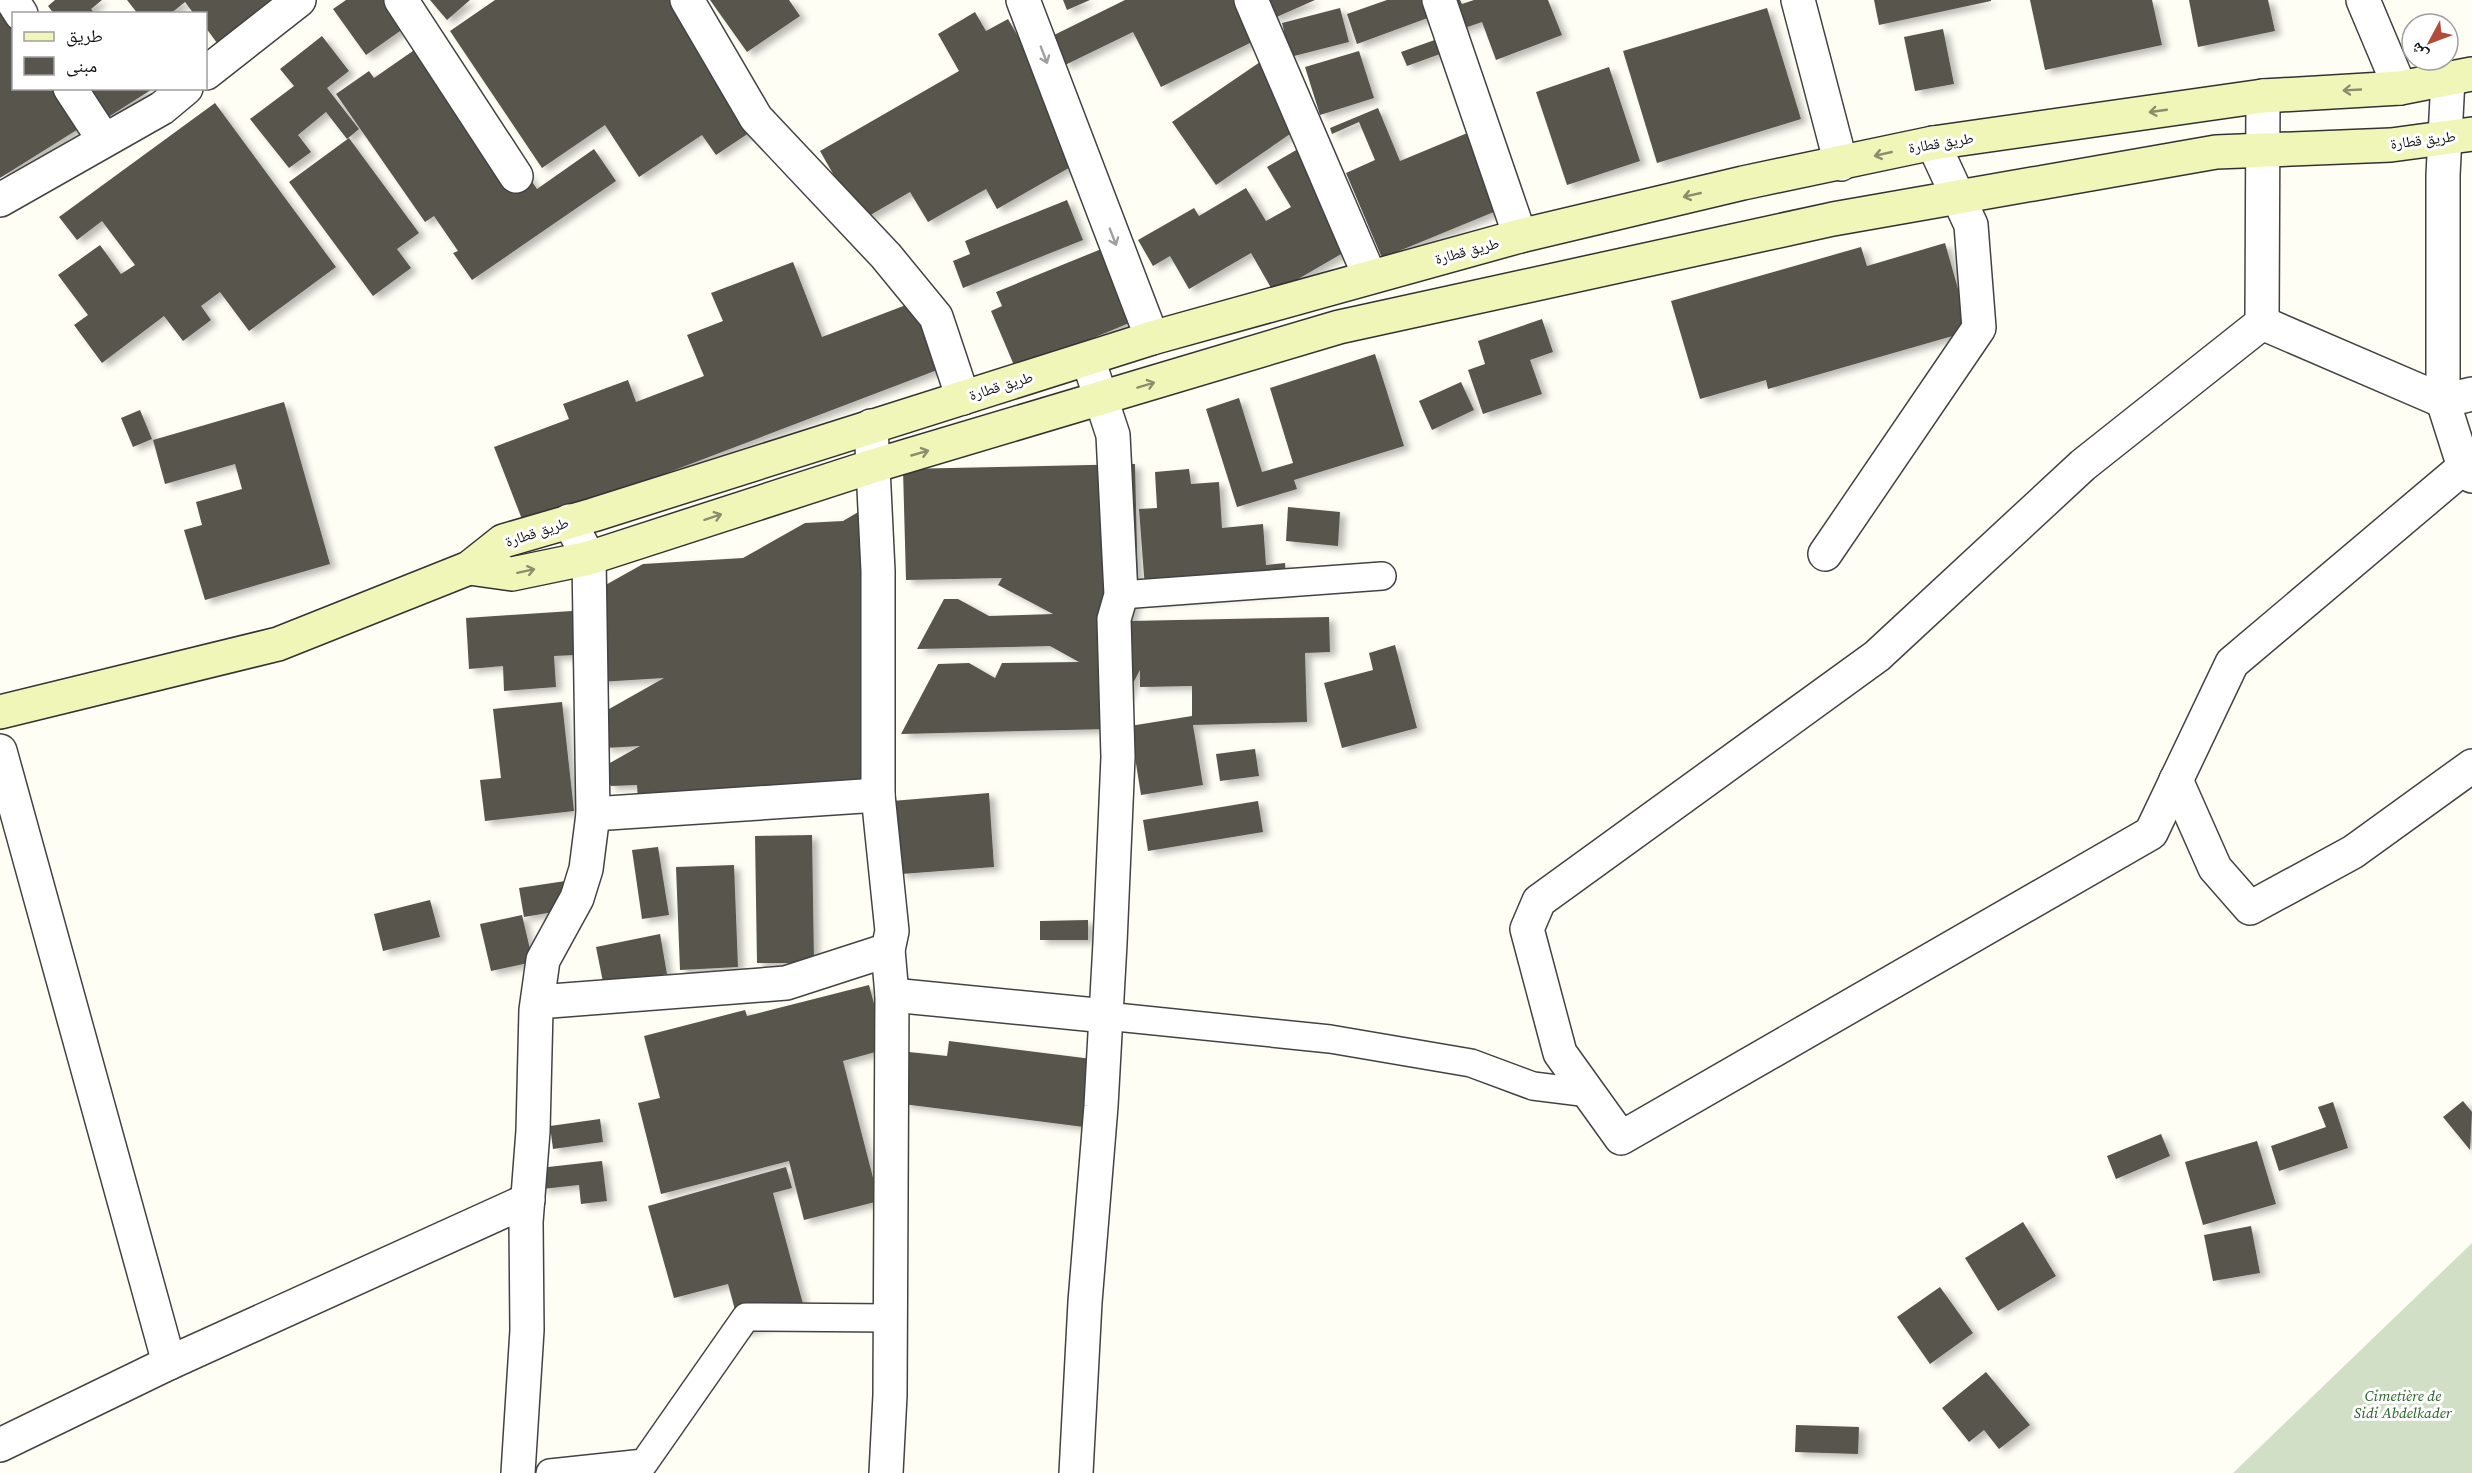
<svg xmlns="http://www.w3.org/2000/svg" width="2472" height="1473" font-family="'Source Serif 4','Noto Naskh Arabic',serif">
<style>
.cemetery{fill:#d2dfc7}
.building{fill:#58544e;filter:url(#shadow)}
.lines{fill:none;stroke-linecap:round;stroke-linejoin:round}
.pedestrian-casing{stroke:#434343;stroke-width:30}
.minor-casing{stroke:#434343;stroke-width:36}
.secondary-casing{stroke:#323232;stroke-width:36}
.pedestrian{stroke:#fff;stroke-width:27}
.minor{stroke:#fff;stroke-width:33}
.secondary{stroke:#f0f6b8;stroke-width:33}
.oneway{stroke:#9f9f9f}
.oneway2{stroke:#8b8e6c}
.labels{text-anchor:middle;stroke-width:6;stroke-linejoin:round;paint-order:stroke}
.street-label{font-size:15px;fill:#101010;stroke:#fff}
.park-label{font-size:15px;font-style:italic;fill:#276227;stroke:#fff}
</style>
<defs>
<filter id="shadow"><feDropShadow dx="6" dy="4" stdDeviation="3" flood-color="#0004"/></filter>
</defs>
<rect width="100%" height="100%" fill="#fefef5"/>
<!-- cemetery -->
<path class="cemetery" d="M2472,1243v230h-239z"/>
<!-- building -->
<g class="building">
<path d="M0,0l14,14v74h140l-52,33 -3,-5 -99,62z"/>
<path d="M55,0h47l-11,9 4,5h-41l-6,-8z"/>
<path d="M127,0h153l-60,47 -14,-19v-14h-12l-9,-12 -15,12h-32z"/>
<path d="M346,0h62l12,17 -54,38 -33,-46z"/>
<path d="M430,0h40l-23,20z"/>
<path d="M495,0h196l79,119 -54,36 -14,-20 -63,42 -34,-52 -63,43 -92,-137z"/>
<path d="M710,0h79l11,16 -53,36z"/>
<path d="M1063,0h27l-23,10z"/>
<path d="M1125,0h123l18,35 -105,52 -28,-55 -68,33 -15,-28z"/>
<path d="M1264,0h51l-43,19z"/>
<path d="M1387,0h40l6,16 -76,28 -10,-30z"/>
<path d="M1429,0h31l2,4 12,-4h74l14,35 -66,25 -14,-38 -26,9 6,15 -55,20 -6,-14 42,-15z"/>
<path d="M1874,0h117v1l-112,24z"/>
<path d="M2030,0h122l10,45 -117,25z"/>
<path d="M2189,0h79l7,31 -77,16z"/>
<path d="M1340,8l9,34 -59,15 -8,-34z"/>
<path d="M1767,8l34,111 -144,44 -34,-112z"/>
<path d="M975,12l11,19 22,-12 80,138 -91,52 -11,-20 -58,33 -18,-30 -50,29 -40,-70 139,-80 -21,-37z"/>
<path d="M1943,29l11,55 -39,7 -11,-54z"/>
<path d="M322,36l27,35 -22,17 32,41 -12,10 -21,-27 -28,23 13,17 -22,16 -39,-49 44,-33 -14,-17z"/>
<path d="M433,37l104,152 57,-40 22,32 -144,99 -19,-27 5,-2 -24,-35 -9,6 -89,-128 33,-23 5,7z"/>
<path d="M1359,51l15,47 -54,17 -15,-48z"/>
<path d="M1263,60l43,63 -90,62 -44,-63z"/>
<path d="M1609,67l31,94 -73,24 -31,-93z"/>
<path d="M215,103l121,164 -87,64 -29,-39 -19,14 10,14 -28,21 -19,-25 -62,47 -28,-38 14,-10 -30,-40 42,-30 21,29 14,-9 -33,-44 -25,19 -18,-23z"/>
<path d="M1378,108l22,53 77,-32 24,80 -119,49 -36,-85 29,-13 -16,-38 -27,12 -2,-6z"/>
<path d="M349,138l70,95 -22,16 14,19 -38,28 -84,-114z"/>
<path d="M1310,142l57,97 -93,54 -23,-40 -62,36 -19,-33 -17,10 -15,-26 56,-32 5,8 47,-28 20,33 25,-14 -24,-40z"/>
<path d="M1067,200l16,40 -120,48 -10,-27 17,-7 -5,-13z"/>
<path d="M1121,241l30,73 -135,56 -25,-59 11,-5 -6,-14z"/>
<path d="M1945,243l25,88 -202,58 -2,-9 -66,19 -29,-98 190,-54 6,19z"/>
<path d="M793,262l29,75 105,-40 26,67 -428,163 -31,-80 75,-28 -6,-15 65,-24 8,22 68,-26 -17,-41 36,-14 -12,-28z"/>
<path d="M1542,319l11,33 -23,8 12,34 -59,20 -15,-44 17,-6 -7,-23z"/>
<path d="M1375,354l29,92 -110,34 3,9 -60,18 -31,-98 33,-11 23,74 31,-9 -23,-75z"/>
<path d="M1461,382l13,28 -42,20 -13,-29z"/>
<path d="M284,402l46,162 -125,36 -21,-70 18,-5 -6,-23 46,-13 -7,-25 -70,20 -12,-44z"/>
<path d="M140,410l12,29 -19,8 -12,-29z"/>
<path d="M1135,464l3,127 -8,30 199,-4 1,35 -25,1 2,69 -114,3 10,60 -62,10 -11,-69 62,-10v-30l-52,1v-17l-31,59 -208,5 37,-70 31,-1 26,15 7,-15 77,-1 -29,-16 -133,3 27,-50h14l31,17 64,-2 -55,-29 4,-7 -96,2 -3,-111z"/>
<path d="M1189,469l2,15 28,-2 3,46 41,-4 3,41 19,-2 2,28 -141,11 -7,-93 18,-1 -2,-36z"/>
<path d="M1288,507l52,5 -2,34 -52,-5z"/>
<path d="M865,508l15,210 -19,11 18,31 2,26 -242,32 -2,-33 -26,1 -10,-18 39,-22 -35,2 -3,-35 62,-35 -65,4 -6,-90 50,-28 100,-6 62,-35 38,-2z"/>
<path d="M572,611l3,44 -21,1 2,31 -52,4 -1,-25 -34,3 -3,-51z"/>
<path d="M1395,645l22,83 -75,20 -18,-65 49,-13 -4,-17z"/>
<path d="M562,702l12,109 -89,10 -5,-41 21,-2 -8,-69z"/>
<path d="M1255,749l4,27 -39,5 -4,-27z"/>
<path d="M989,793l5,74 -93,7 -9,-73z"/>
<path d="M1258,801l5,31 -115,19 -5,-31z"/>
<path d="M812,835l2,128h-57l-2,-127z"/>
<path d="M658,847l11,68 -27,4 -10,-69z"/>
<path d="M734,865l4,102 -58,3 -4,-103z"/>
<path d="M572,880l5,28 -53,9 -5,-29z"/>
<path d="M430,900l10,37 -57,14 -9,-37z"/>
<path d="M522,915l11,47 -42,9 -11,-47z"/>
<path d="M1088,920v20h-48v-19z"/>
<path d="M660,934l7,40 -63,13 -8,-40z"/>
<path d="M869,985l17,64 -43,12 36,140 -75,19 -15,-59 -128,33 -23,-91 22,-5 -16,-62 101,-26 2,6z"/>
<path d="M949,1041l143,18 -8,68 -181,-23 6,-52 38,4z"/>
<path d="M2463,1101l9,11 -2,38 -27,-33z"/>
<path d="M2333,1102l15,46 -69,23 -8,-25 55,-19 -8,-20z"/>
<path d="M600,1119l3,23 -50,7 -3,-23z"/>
<path d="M2161,1134l9,22 -54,23 -9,-23z"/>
<path d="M2257,1141l19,63 -73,21 -18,-63z"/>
<path d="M602,1161l5,40 -26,3 -2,-19 -37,4 -3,-21z"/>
<path d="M786,1167l6,21 -19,5 33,122 -65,17 -13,-48 -54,14 -26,-92z"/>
<path d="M2023,1222l33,54 -58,35 -33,-53z"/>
<path d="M2251,1226l9,47 -47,8 -9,-46z"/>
<path d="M1940,1287l33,46 -43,31 -33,-47z"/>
<path d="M1986,1372l44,53 -31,24 -15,-19 -15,12 -27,-34z"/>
<path d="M1796,1425l63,2 -1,27 -63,-2z"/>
</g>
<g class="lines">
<defs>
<g id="pedestrian">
<path d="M1121,595l261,-19"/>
<path d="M1106,1016l224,23 141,24 62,23 56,7"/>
<path d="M550,1473l94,-10 102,-146 145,1"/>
</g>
<g id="minor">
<path d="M12,0l9,14"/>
<path d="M401,0l115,176"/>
<path d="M687,0l69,118 130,138 50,61 27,81"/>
<path d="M1023,0l129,338"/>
<path d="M1251,0l119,277"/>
<path d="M1439,0l81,236"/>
<path d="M1798,0l43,164"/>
<path d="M2363,0l37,88"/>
<path d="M206,73l93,-73"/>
<path d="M2448,79l-5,96v226l21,66 8,9"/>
<path d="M70,88l34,52"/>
<path d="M2263,96l-1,227 -179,142 -206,191 -338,245 -12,28 33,124 61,85 530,-305 81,-170 232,-196"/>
<path d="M0,200l162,-92 24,-20"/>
<path d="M2262,323l181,78 29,-7"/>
<path d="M871,426l7,145v224l14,136 -4,19 4,45 -2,400 -4,78"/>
<path d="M1825,554l154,-226 -8,-103 -38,-82"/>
<path d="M0,751l169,612"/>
<path d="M2176,780l39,88 35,40 103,-56 119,-86"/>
<path d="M593,814l285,-19"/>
<path d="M892,995l214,21"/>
<path d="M538,1002l248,-19 102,-33"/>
<path d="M0,1445l169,-82 359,-163"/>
<path d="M518,1473l9,-143 -1,-108 7,-91 3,-121 7,-50 34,-62 9,-29 7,-55 -4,-256 -20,-37"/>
<path d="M1076,1473l9,-171 16,-196 9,-163 8,-186 -4,-138 7,-24 -8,-160 -25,-76"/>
</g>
<g id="secondary">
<path d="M469,568l43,6 77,-16 284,-92 466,-139 494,-108 383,-67 175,-7 81,-11"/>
<path d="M0,712l278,-68 191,-76 34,-27 90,-26 559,-177 368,-102 223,-53 190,-40 330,-47 137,-8 72,-14"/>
</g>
</defs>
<!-- pedestrian casing -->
<use href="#pedestrian" class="pedestrian-casing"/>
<!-- minor casing -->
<use href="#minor" class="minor-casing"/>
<!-- secondary casing -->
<use href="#secondary" class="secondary-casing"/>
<!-- pedestrian -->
<use href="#pedestrian" class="pedestrian"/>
<!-- minor -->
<use href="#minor" class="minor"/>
<!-- secondary -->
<use href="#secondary" class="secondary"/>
</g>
<!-- one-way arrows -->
<defs><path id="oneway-shaft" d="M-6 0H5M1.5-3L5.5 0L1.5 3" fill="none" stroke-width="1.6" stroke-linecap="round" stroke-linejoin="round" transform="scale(1.5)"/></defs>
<g class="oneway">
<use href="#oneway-shaft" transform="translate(1044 55) rotate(69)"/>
<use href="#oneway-shaft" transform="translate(1113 237) rotate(69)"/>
</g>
<g class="oneway2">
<use href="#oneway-shaft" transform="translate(2352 90) rotate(177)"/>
<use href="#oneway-shaft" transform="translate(2158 111) rotate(172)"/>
<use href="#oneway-shaft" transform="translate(1883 154) rotate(167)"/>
<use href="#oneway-shaft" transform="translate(1692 195) rotate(167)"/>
<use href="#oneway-shaft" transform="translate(1146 385) rotate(-17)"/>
<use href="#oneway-shaft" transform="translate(920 453) rotate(-16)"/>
<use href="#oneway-shaft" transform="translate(713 517) rotate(-18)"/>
<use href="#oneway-shaft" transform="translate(526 571) rotate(-12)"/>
</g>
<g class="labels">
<!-- street labels -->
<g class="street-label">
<text transform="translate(2423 140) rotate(-7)" y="5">طريق قطارة</text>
<text transform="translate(1941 143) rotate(-9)" y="5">طريق قطارة</text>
<text transform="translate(1467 251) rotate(-15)" y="5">طريق قطارة</text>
<text transform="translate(1001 386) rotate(-17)" y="5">طريق قطارة</text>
<text transform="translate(537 532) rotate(-18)" y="5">طريق قطارة</text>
</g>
<!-- park labels -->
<g class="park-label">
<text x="2403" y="1401">Cimetière de<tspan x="2403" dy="17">Sidi Abdelkader</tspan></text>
</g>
</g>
<!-- legend -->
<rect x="12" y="12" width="195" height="78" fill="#ffffff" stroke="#9f9f9f" stroke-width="1.5"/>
<rect x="24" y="32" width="30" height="9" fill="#f0f6b8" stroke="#9f9f9f" stroke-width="1.5"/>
<text x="66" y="42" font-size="18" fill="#101010">طريق</text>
<rect x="24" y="57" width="30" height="18" fill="#58544e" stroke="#9f9f9f" stroke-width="1.5"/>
<text x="66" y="72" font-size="18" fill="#101010">مبنى</text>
<!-- north arrow -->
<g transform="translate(2430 42) rotate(229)"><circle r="28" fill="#ffffff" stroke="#9f9f9f" stroke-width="1.5"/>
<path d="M0-4.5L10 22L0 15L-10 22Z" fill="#b24b37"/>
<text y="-9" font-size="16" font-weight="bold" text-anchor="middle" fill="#101010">ش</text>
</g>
</svg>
